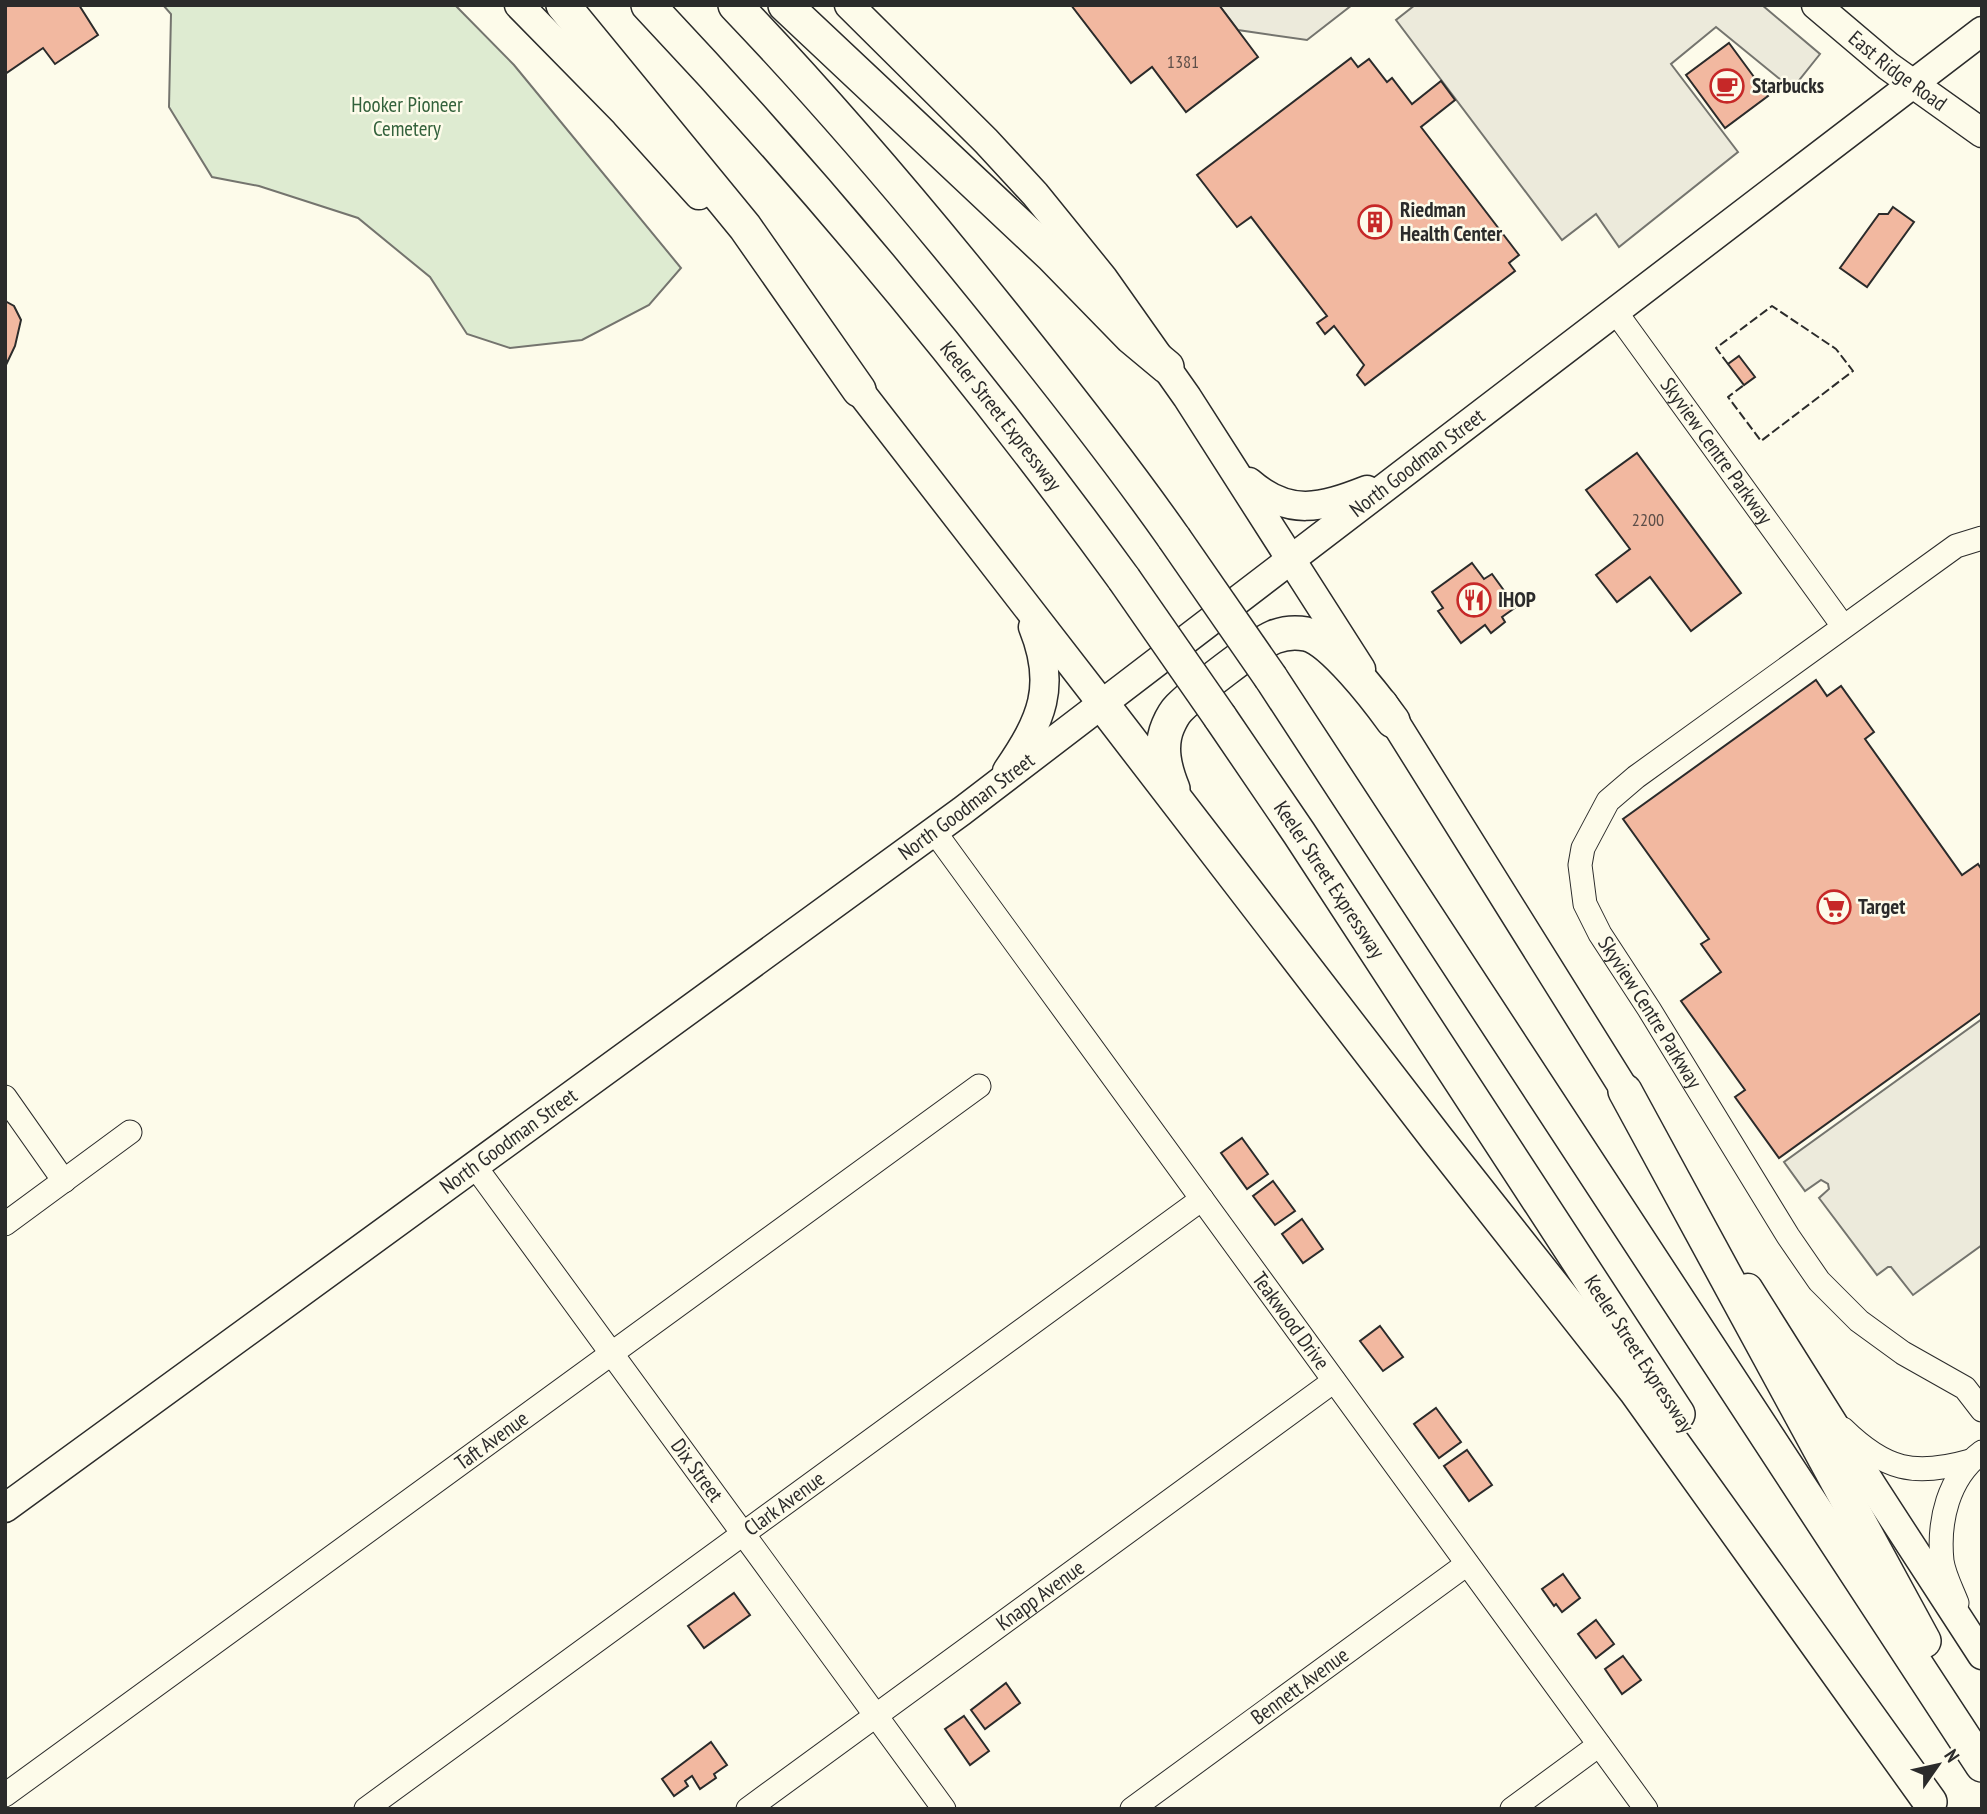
<svg xmlns="http://www.w3.org/2000/svg" width="1987" height="1814" font-family="'PT Sans Narrow',sans-serif">
<style>
.green{fill:#deebd1;stroke:#74746e;stroke-width:2}
.parking{fill:#eceadb;stroke:#74746e;stroke-width:2}
.building{fill:#f2b8a0;stroke:#2b2b2b;stroke-width:2}
.lines{fill:none;stroke-linecap:round;stroke-linejoin:round}
.minor-casing{stroke:#2b2b2b;stroke-width:25}
.major-casing{stroke:#2b2b2b;stroke-width:31}
.highway-casing{stroke:#2b2b2b;stroke-width:36}
.minor{stroke:#fdfbea;stroke-width:23}
.major{stroke:#fdfbea;stroke-width:28}
.highway{stroke:#fdfbea;stroke-width:33}
.highway-bridge-casing{stroke:#2b2b2b;stroke-width:36;stroke-linecap:butt}
.highway-bridge{stroke:#fdfbea;stroke-width:33}
.fence{stroke:#2b2b2b;stroke-width:2;stroke-dasharray:9 3.5;stroke-linecap:butt}
.labels{text-anchor:middle;stroke-width:5;stroke-linejoin:round;paint-order:stroke}
.number-label{font-size:18px;fill:#5d4e48}
.street-label{font-size:21px;fill:#2b2b2b;stroke:#fdfbea}
.poi-label{font-size:21px;font-weight:bold;fill:#2b2b2b;stroke:#fdfbea;text-anchor:start}
.park-label{font-size:21px;fill:#34623c;stroke:#fdfbea}
</style>
<rect width="100%" height="100%" fill="#fdfbea"/>
<!-- green -->
<path class="green" d="M163,5h292l59,60 167,203 -32,37 -67,35 -72,8 -43,-14 -37,-57 -72,-59 -99,-32 -47,-9 -43,-70 2,-93z"/>
<!-- parking -->
<g class="parking">
<path d="M1219,5h133l-45,35 -69,-10z"/>
<path d="M1415,5h347l58,49 -28,35 -76,-62 -45,37 67,88 -119,95 -23,-33 -34,26 -166,-220z"/>
<path d="M1982,1019v226l-69,50 -22,-28h-3l-11,8 -58,-77 10,-9 -1,-5 -7,-4 -16,11 -21,-29z"/>
</g>
<!-- building -->
<g class="building">
<path d="M9,5h70l19,30 -43,29 -12,-16 -38,26v-67z"/>
<path d="M1071,5h148l39,52 -72,55 -34,-45 -21,16z"/>
<path d="M1729,43l39,53 -43,32 -39,-53z"/>
<path d="M1351,58l7,9 11,-8 18,23 5,-4 20,26 29,-23 14,19 -34,27 98,128 -10,8 6,8 -150,114 -8,-10 7,-10 -30,-39 -9,8 -8,-11 10,-7 -76,-99 -14,10 -40,-52z"/>
<path d="M1893,207l21,15 -47,65 -27,-19 39,-54h9z"/>
<path d="M5,301l9,5 7,14 -6,26 -10,21z"/>
<path d="M1739,356l16,21 -11,8 -16,-21z"/>
<path d="M1637,453l104,140 -50,38 -41,-54 -33,25 -21,-27 34,-26 -44,-59z"/>
<path d="M1472,563l12,16 8,-5 24,33 -14,10 3,5 -14,11 -6,-8 -24,18 -23,-32 5,-3 -11,-16z"/>
<path d="M1816,680l11,16 14,-10 33,46 -9,7 97,136 16,-11 4,6v142l-203,146 -44,-61 10,-7 -64,-89 40,-29 -20,-28 8,-5 -86,-120z"/>
<path d="M1242,1138l26,36 -21,15 -26,-36z"/>
<path d="M1273,1181l22,30 -20,14 -22,-29z"/>
<path d="M1302,1219l21,30 -20,14 -21,-29z"/>
<path d="M1380,1326l23,31 -20,14 -23,-30z"/>
<path d="M1436,1408l25,34 -22,16 -25,-34z"/>
<path d="M1467,1450l25,35 -23,16 -25,-35z"/>
<path d="M1563,1574l17,24 -18,14 -6,-8 -2,2 -12,-17z"/>
<path d="M734,1593l16,22 -46,33 -16,-22z"/>
<path d="M1596,1620l18,24 -18,14 -18,-24z"/>
<path d="M1623,1656l18,24 -19,14 -17,-25z"/>
<path d="M1006,1683l14,20 -35,26 -14,-19z"/>
<path d="M964,1716l25,35 -19,14 -25,-36z"/>
<path d="M711,1742l16,23 -13,9 2,4 -16,11 -8,-13 -7,5 3,5 -14,10 -12,-17z"/>
</g>
<g class="lines">
<defs>
<g id="minor">
<path id="s1" d="M1615,311l228,315"/>
<path id="s2" d="M1982,538l-26,8 -320,231 -28,24 -25,47 -3,17 5,39 15,30 49,75 139,227 31,45 40,40 44,32 62,35 17,22"/>
<path id="s3" d="M934,831l712,978"/>
<path d="M5,1097l59,84"/>
<path id="s4" d="M474,1165l470,644"/>
<path d="M5,1224l125,-92"/>
<path d="M1843,1429c42,41 71,48 127,32"/>
<path d="M1957,1603c-5,-13 -13,-28 -15,-42 -4,-40 6,-84 40,-109"/>
<path id="s5" d="M5,1795l974,-709"/>
<path id="s6" d="M366,1809l836,-610"/>
<path id="s7" d="M748,1809l586,-428"/>
<path id="s8" d="M1132,1809l335,-245"/>
<path d="M1512,1809l87,-64"/>
</g>
<g id="major">
<path d="M519,5l106,108 74,82"/>
<path d="M849,5l137,136 49,53 68,84 84,119 174,272"/>
<path id="s9" d="M1816,5l72,61 94,67"/>
<path d="M845,372l258,333"/>
<path d="M1249,482c40,35 72,26 118,8"/>
<path d="M1383,703l253,405"/>
<path d="M1007,771c35,-51 50,-85 26,-144"/>
<path d="M1748,1288l125,199 109,168"/>
<path id="s10" d="M5,1508l957,-697 1020,-780"/>
</g>
<g id="highway">
<path d="M563,5l182,222 114,163"/>
<path id="s11" d="M648,5c171,181 330,373 476,574"/>
<path d="M735,5c103,108 199,222 291,338 51,64 101,128 148,195"/>
<path d="M785,5l267,251 79,81 36,30"/>
<path d="M1271,678l711,1087"/>
<path d="M1103,705l334,434 198,251 295,412"/>
<path id="s12" d="M1220,717l79,116 379,581"/>
<path d="M1173,789c-8,-20 -14,-42 -5,-63 3,-7 6,-13 11,-18 16,-16 76,-63 95,-71 10,-4 22,-5 32,-3 26,6 71,65 87,87"/>
<path d="M1625,1091l299,550"/>
</g>
</defs>
<!-- minor casing -->
<use href="#minor" class="minor-casing"/>
<!-- major casing -->
<use href="#major" class="major-casing"/>
<!-- highway casing -->
<use href="#highway" class="highway-casing"/>
<!-- minor -->
<use href="#minor" class="minor"/>
<!-- major -->
<use href="#major" class="major"/>
<!-- highway -->
<use href="#highway" class="highway"/>
<defs>
<g id="highway-bridge">
<path d="M1174,538l97,140"/>
<path d="M1124,579l96,138"/>
</g>
</defs>
<!-- highway-bridge casing -->
<use href="#highway-bridge" class="highway-bridge-casing"/>
<!-- highway-bridge -->
<use href="#highway-bridge" class="highway-bridge"/>
<!-- fence -->
<path class="fence" d="M1728,364l-12,-16 56,-42 64,43 17,22 -92,70 -33,-44 16,-12"/>
</g>
<!-- icons -->
<defs>
<symbol id="cafe-ring" viewBox="-11 -11 22 22"><circle r="9.5" fill="#fdfbea" stroke="#c62828" stroke-width="1.5"/><path d="M-5.5-4.5H6V0H3Q3 3.5 0 3.5H-2.5Q-5.5 3.5-5.5 0ZM3-3.2v2h1.7v-2ZM-6 4.5H4V6H-6Z" fill="#c62828"/></symbol>
<symbol id="building-ring" viewBox="-11 -11 22 22"><circle r="9.5" fill="#fdfbea" stroke="#c62828" stroke-width="1.5"/><path d="M-4-6H4V6H1V3H-1V6H-4ZM-2.5-4.3h1.7v1.8h-1.7ZM.8-4.3h1.7v1.8H.8ZM-2.5-1h1.7V.8h-1.7ZM.8-1h1.7V.8H.8Z" fill="#c62828"/></symbol>
<symbol id="restaurant-ring" viewBox="-11 -11 22 22"><circle r="9.5" fill="#fdfbea" stroke="#c62828" stroke-width="1.5"/><path d="M-5-6h1v4h1v-4h1v4h1v-4h1v5L-1.5 .5V6h-2V.5L-5-1ZM5-6V6H3V1.5H1.5Q1.5-4 5-6Z" fill="#c62828"/></symbol>
<symbol id="supermarket-ring" viewBox="-11 -11 22 22"><circle r="9.5" fill="#fdfbea" stroke="#c62828" stroke-width="1.5"/><path d="M-6-5.5h2.5l.6 2H6L4.5 2H-2.5L-4.4-4H-6ZM-1.5 3.2a1.3 1.3 0 1 0 .1 0ZM3 3.2a1.3 1.3 0 1 0 .1 0Z" fill="#c62828"/></symbol>
</defs>
<g fill-rule="evenodd">
<use href="#cafe-ring" x="1708" y="67" width="38" height="38"/>
<use href="#building-ring" x="1356" y="203" width="38" height="38"/>
<use href="#restaurant-ring" x="1455" y="581" width="38" height="38"/>
<use href="#supermarket-ring" x="1815" y="888" width="38" height="38"/>
</g>
<g class="labels">
<!-- number labels -->
<g class="number-label">
<text x="1183" y="68">1381</text>
<text x="1648" y="526">2200</text>
</g>
<!-- street labels -->
<g class="street-label">
<text dy="7" stroke="none"><textPath href="#s9" startOffset="105">East Ridge Road</textPath></text>
<text dy="7" stroke="none"><textPath href="#s11" startOffset="542">Keeler Street Expressway</textPath></text>
<text dy="7" stroke="none"><textPath href="#s1" startOffset="173">Skyview Centre Parkway</textPath></text>
<text dy="7" stroke="none"><textPath href="#s10" startOffset="1757">North Goodman Street</textPath></text>
<text dy="7" stroke="none"><textPath href="#s10" startOffset="1190">North Goodman Street</textPath></text>
<text dy="7" stroke="none"><textPath href="#s12" startOffset="196">Keeler Street Expressway</textPath></text>
<text dy="7" stroke="none"><textPath href="#s2" startOffset="695">Skyview Centre Parkway</textPath></text>
<text dy="7" stroke="none"><textPath href="#s10" startOffset="623">North Goodman Street</textPath></text>
<text dy="7" stroke="none"><textPath href="#s3" startOffset="606">Teakwood Drive</textPath></text>
<text transform="translate(1639 1354) rotate(57)" y="7">Keeler Street Expressway</text>
<text dy="7" stroke="none"><textPath href="#s5" startOffset="602">Taft Avenue</textPath></text>
<text dy="7" stroke="none"><textPath href="#s4" startOffset="378">Dix Street</textPath></text>
<text dy="7" stroke="none"><textPath href="#s6" startOffset="518">Clark Avenue</textPath></text>
<text dy="7" stroke="none"><textPath href="#s7" startOffset="362">Knapp Avenue</textPath></text>
<text dy="7" stroke="none"><textPath href="#s8" startOffset="208">Bennett Avenue</textPath></text>
</g>
<!-- poi labels -->
<g class="poi-label">
<text x="1752" y="93">Starbucks</text>
<text x="1400" y="217">Riedman<tspan x="1400" dy="24">Health Center</tspan></text>
<text x="1498" y="607">IHOP</text>
<text x="1858" y="914">Target</text>
</g>
<!-- park labels -->
<g class="park-label">
<text x="407" y="112">Hooker Pioneer<tspan x="407" dy="24">Cemetery</tspan></text>
</g>
</g>
<!-- border -->
<rect width="1987" height="1814" fill="none" stroke="#2b2b2b" stroke-width="14"/>
<!-- north arrow -->
<g transform="translate(1938 1765) rotate(56)" stroke="#fdfbea" stroke-width="5" paint-order="stroke">
<path d="M0-5L12 26L0 18L-12 26Z" fill="#2b2b2b"/>
<text y="-10" font-size="19" font-weight="bold" text-anchor="middle" fill="#2b2b2b">N</text>
</g>
</svg>
